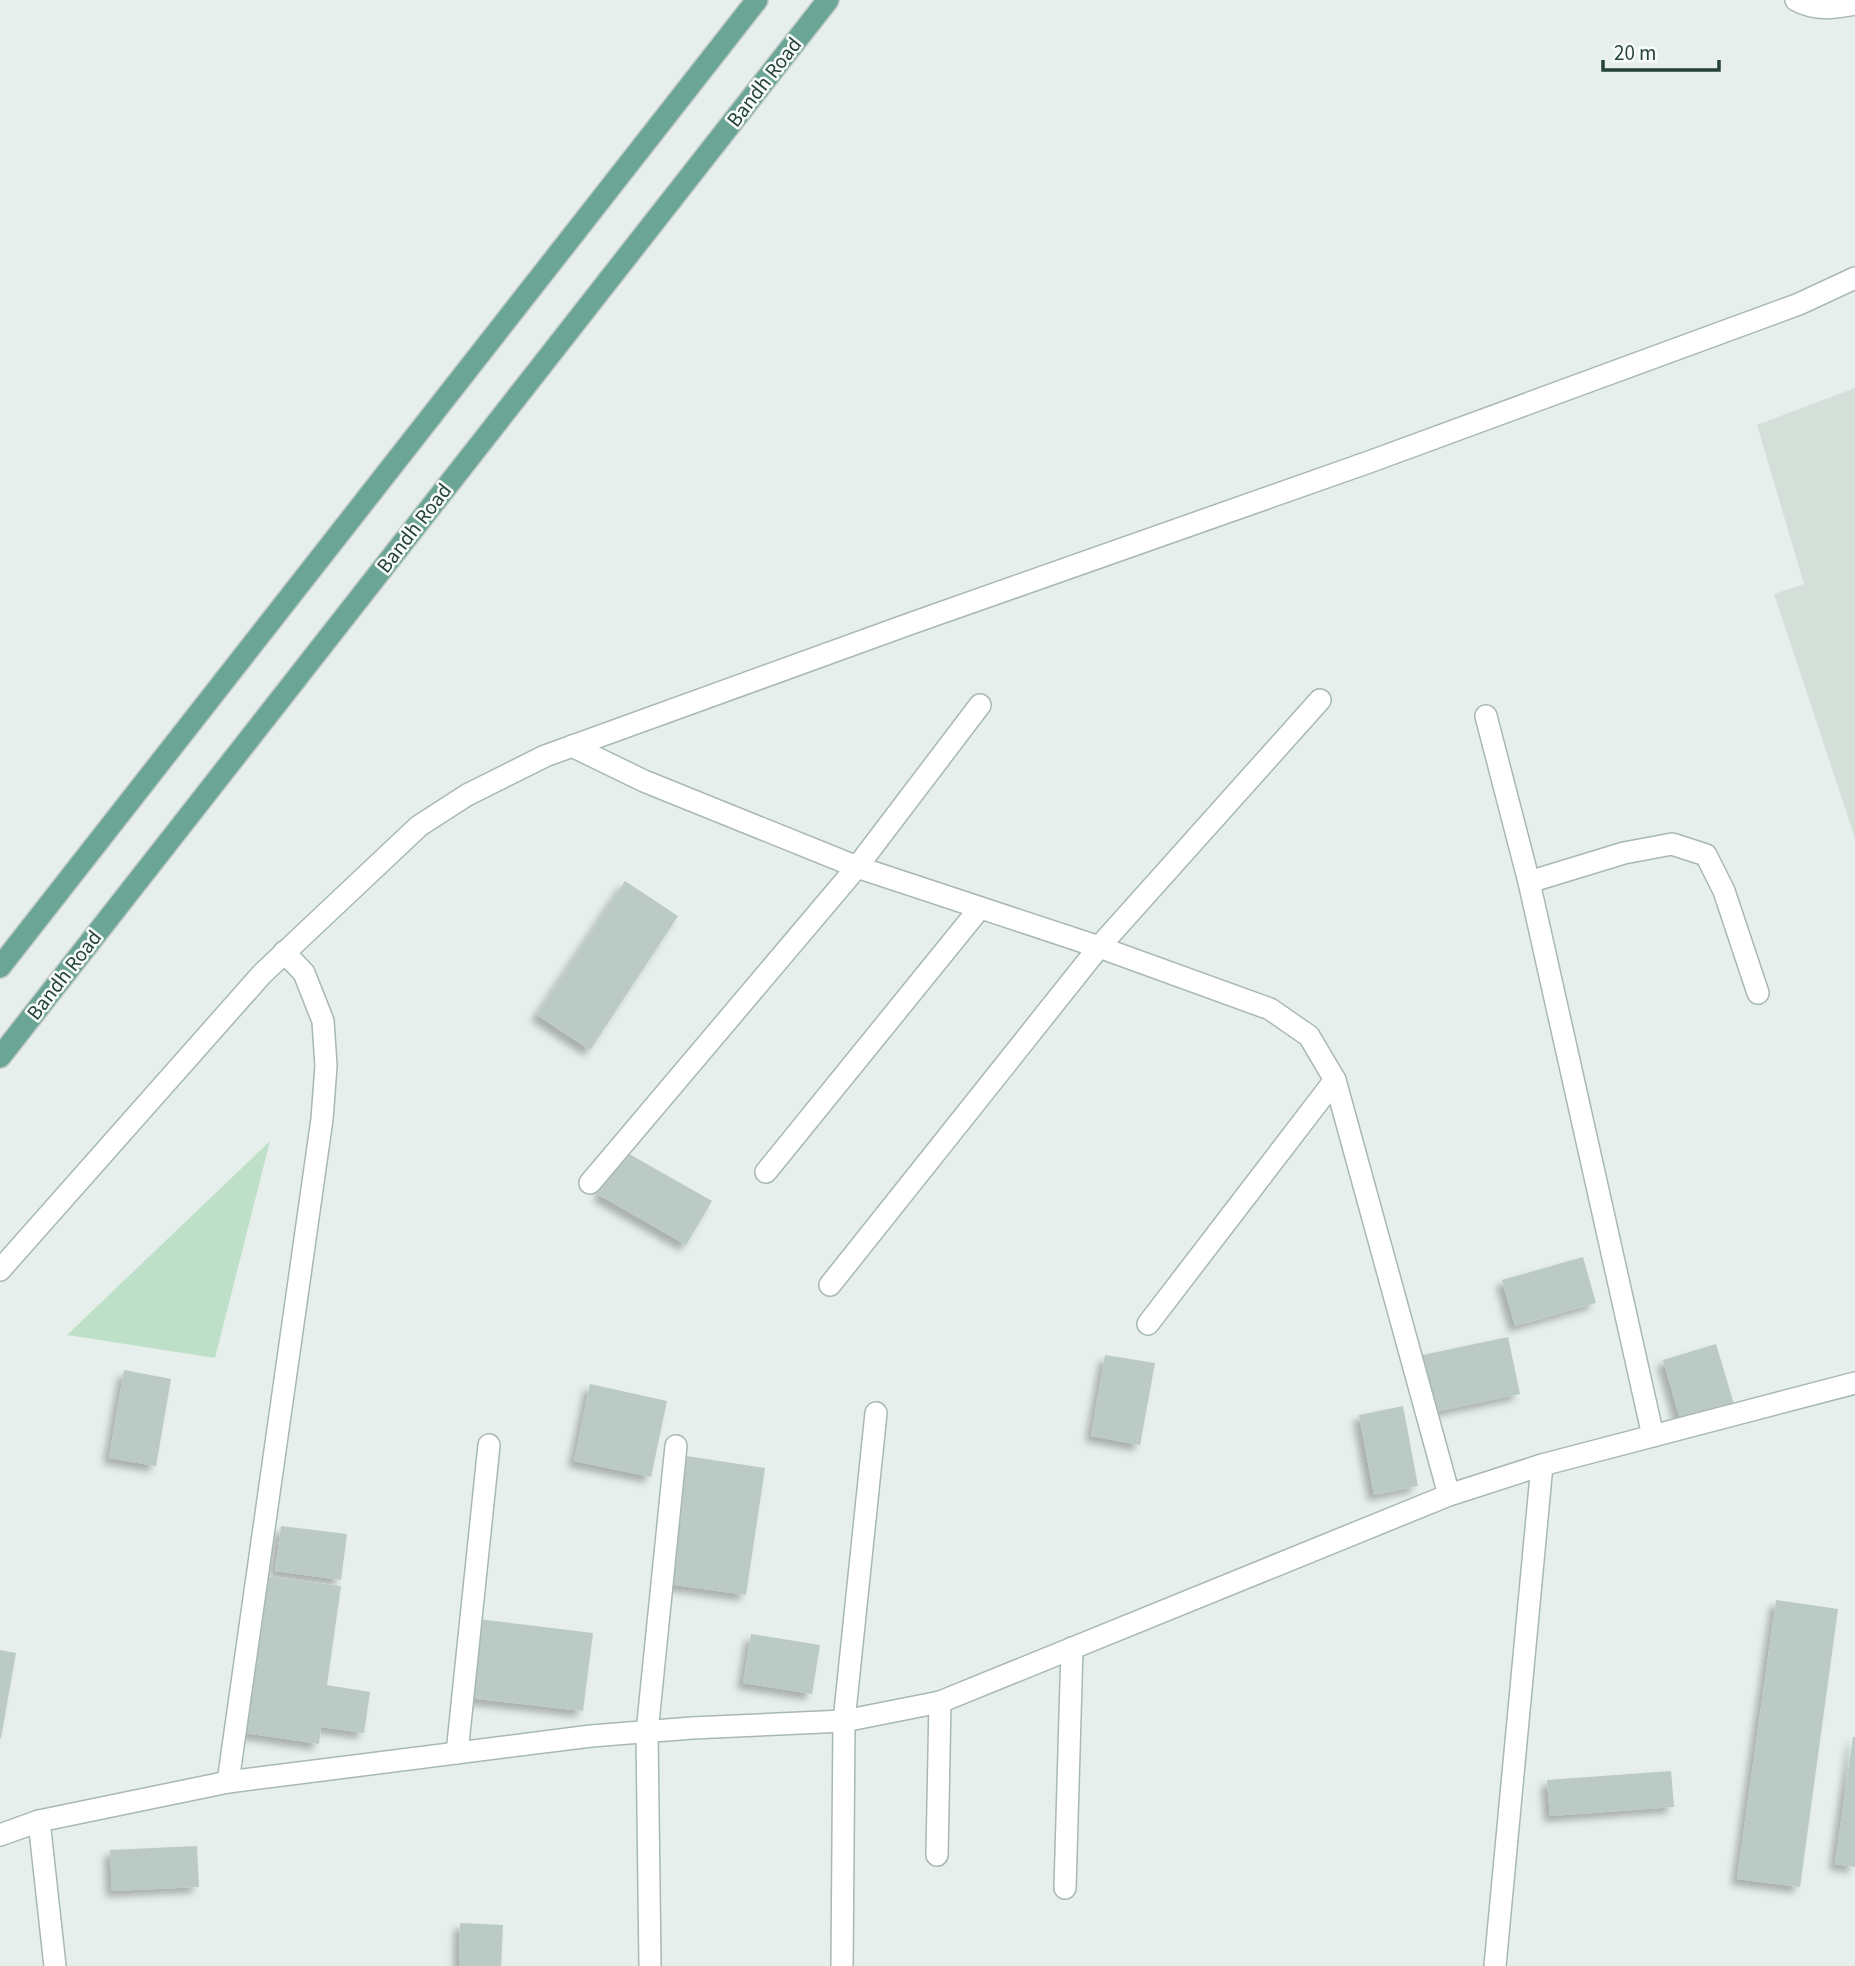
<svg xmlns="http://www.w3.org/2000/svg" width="1855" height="1966" font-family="'Source Sans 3',sans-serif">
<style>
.built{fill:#d4dfda}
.green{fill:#bfe0c8}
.building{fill:#bbcac4;filter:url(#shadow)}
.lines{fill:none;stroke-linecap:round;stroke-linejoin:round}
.minor-casing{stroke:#a8b8b2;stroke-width:24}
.major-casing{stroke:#c2cac8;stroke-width:24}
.minor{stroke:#fff;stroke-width:21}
.major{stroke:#6aa596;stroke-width:21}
.labels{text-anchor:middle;stroke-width:5;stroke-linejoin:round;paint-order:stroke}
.street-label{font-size:21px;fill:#24423a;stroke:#f7fbf9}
</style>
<defs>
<filter id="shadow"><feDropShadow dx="-6" dy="6" stdDeviation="3.5" flood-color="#0004"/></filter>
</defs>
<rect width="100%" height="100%" fill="#e6efeb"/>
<!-- built -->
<path class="built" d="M1855,388v450l-81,-244 30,-10 -47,-159z"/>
<!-- green -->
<path class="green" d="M270,1141l-55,217 -148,-23z"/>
<!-- building -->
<g class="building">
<path d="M625,881l53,35 -88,134 -53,-35z"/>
<path d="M624,1151l88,50 -26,44 -87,-50z"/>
<path d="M1583,1257l13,46 -81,23 -13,-46z"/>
<path d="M1508,1337l12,57 -90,19 -12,-57z"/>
<path d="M1716,1344l18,60 -54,15 -17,-59z"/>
<path d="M1105,1355l50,8 -15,82 -49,-9z"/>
<path d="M124,1370l47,9 -15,87 -47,-8z"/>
<path d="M590,1384l77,17 -16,76 -77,-16z"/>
<path d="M1403,1406l15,80 -44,9 -15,-80z"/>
<path d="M686,1456l79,12 -19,127 -78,-11z"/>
<path d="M281,1526l66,8 -6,46 -66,-9z"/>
<path d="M265,1576l76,10 -14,99 43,7 -6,41 -43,-6 -2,17 -75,-11z"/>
<path d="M1776,1600l62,9 -38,278 -63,-8z"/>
<path d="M478,1619l115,14 -10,78 -115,-13z"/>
<path d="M751,1634l69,11 -8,49 -69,-11z"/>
<path d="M0,1650l16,3 -15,85h-1z"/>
<path d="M1853,1737h2v130l-20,-3z"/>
<path d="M1671,1771l3,36 -124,9 -3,-36z"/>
<path d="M197,1846l2,41 -87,4 -2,-41z"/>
<path d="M460,1923l43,2 -2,41h-42z"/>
</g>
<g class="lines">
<defs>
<g id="minor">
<path d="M1796,0c20,11 38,8 59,4"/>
<path d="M1486,716l43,166 124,554"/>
<path d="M572,746l72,35 213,86 242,80 171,62 39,27 26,44 114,415"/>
<path d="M1529,882l95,-29 48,-9 34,11 18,36 34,102"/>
<path d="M766,1172l214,-264"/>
<path d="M590,1183l267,-316 123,-162"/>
<path d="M0,1270l262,-296 157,-148 48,-31 78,-39 370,-134 454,-160 430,-158 56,-26"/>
<path d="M830,1285l269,-338 221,-247"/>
<path d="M1148,1324l187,-244"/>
<path d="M457,1753l32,-308"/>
<path d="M228,1782l94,-663 4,-53 -3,-45 -19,-48 -20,-21"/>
<path d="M39,1821l16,145"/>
<path d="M0,1835l39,-14 189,-39 363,-46 101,-8 152,-7 96,-19 509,-207 93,-30 313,-82"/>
<path d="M937,1855l3,-153"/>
<path d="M1065,1888l7,-240"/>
<path d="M650,1966l-3,-234 29,-286"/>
<path d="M842,1966l2,-245 32,-308"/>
<path d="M1495,1966l47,-501"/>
</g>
<g id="major">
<path d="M0,967l757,-967"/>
<path d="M0,1057l828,-1057"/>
</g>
</defs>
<!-- minor casing -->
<use href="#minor" class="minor-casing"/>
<!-- major casing -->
<use href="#major" class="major-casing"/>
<!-- minor -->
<use href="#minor" class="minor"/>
<!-- major -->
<use href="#major" class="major"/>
</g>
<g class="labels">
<!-- street labels -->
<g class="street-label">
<text transform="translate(764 82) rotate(-52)" y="7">Bandh Road</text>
<text transform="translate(414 528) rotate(-52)" y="7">Bandh Road</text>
<text transform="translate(64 975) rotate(-52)" y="7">Bandh Road</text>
</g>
</g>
<!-- scale -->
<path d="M1603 60v10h116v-10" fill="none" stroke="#24423a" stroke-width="3.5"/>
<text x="1614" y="60" font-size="21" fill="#24423a" stroke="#f7fbf9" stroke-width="5" paint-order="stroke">20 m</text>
</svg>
